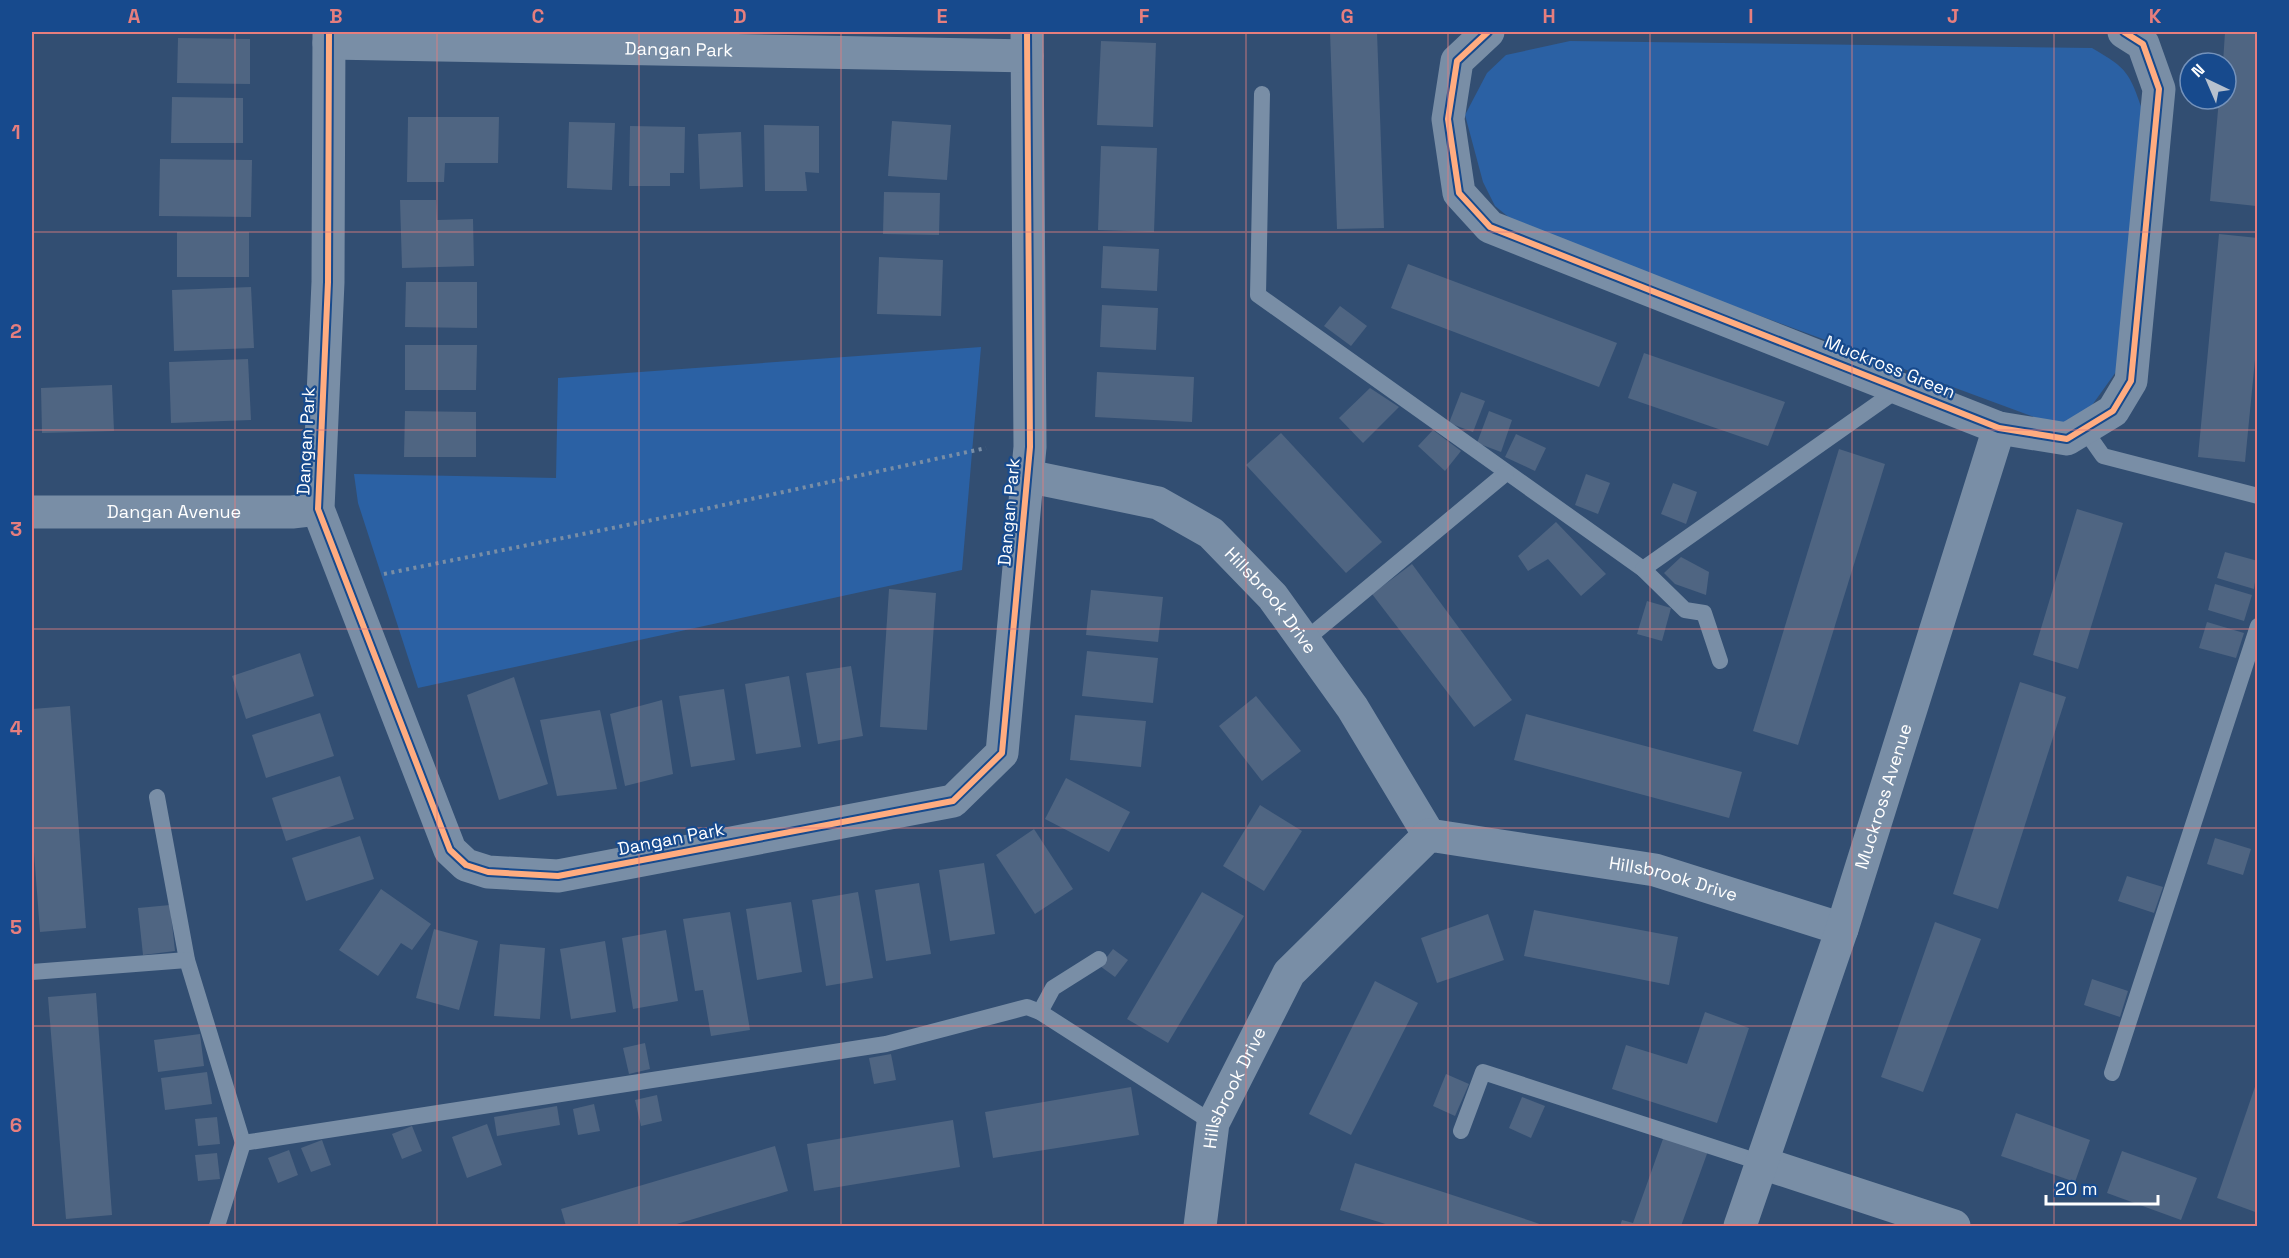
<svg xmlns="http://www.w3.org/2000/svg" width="2289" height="1258" font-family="'Space Grotesk',sans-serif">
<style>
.green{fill:#2b61a4}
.building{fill:#4f6582}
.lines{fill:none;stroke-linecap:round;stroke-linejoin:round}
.path{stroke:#798ea6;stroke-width:4;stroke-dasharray:3 4.5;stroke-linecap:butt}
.service{stroke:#798ea6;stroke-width:16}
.minor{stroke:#798ea6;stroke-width:33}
.cycleway-casing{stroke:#174a8d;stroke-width:10}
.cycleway{stroke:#ffac80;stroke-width:6}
.grid{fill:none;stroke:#e67e7e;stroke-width:1.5;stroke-opacity:0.55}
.labels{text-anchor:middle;stroke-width:4.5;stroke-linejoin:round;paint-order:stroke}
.street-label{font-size:18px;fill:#fff;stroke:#174a8d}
.neatline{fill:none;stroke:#e67e7e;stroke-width:2}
.grid-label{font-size:20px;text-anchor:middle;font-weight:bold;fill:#e67e7e}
</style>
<rect width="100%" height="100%" fill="#324e72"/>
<!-- green -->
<g class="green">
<path d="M1570,41l522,7c36,21 37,24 51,64l-25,257 -28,39 -29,19 -539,-199 -27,-22 -12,-24 -18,-67 22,-42 19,-18z"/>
<path d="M981,347l-19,223 -544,118 -60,-185 -4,-29 202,4 2,-100z"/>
</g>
<!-- building -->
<g class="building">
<path d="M1330,32h47l7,196 -47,1z"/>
<path d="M2225,32h33l-2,174 -46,-5 9,-102h7v-36h-3z"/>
<path d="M178,38l72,1v45l-73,-1z"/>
<path d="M1101,41l55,2 -3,84 -56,-2z"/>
<path d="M172,97l71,1v45h-72z"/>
<path d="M408,117h91l-1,46h-53l-1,19h-37z"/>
<path d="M892,121l59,4 -4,55 -59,-4z"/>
<path d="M569,122l46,1 -3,67 -45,-2z"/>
<path d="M764,125l55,1v47l-14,-1 2,19h-42z"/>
<path d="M630,126l55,1 -1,46h-14v13h-41z"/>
<path d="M741,132l2,55 -43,2 -2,-55z"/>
<path d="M1101,146l56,2 -3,84 -56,-2z"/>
<path d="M160,159l92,1 -1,57 -92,-1z"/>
<path d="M884,192l56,1 -1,42 -56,-1z"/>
<path d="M400,200h36l1,20 36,-1 1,47 -72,2z"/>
<rect x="177" y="232" width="72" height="45"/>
<path d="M2219,234l39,4v91l-13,133 -47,-5z"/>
<path d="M1103,246l56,3 -2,42 -56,-3z"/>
<path d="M879,257l64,3 -2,56 -64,-2z"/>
<path d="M1408,264l209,79 -18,44 -208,-79z"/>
<path d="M406,282h71v46l-72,-1z"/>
<path d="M251,287l3,61 -80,3 -2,-61z"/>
<path d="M1102,305l56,3 -2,42 -56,-3z"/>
<path d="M1340,306l27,20 -16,20 -27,-20z"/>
<path d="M405,345h72l-1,45h-71z"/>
<path d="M1644,353l141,49 -17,44 -140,-48z"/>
<path d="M248,359l3,61 -80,3 -2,-61z"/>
<path d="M1097,372l97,5 -2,45 -97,-5z"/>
<path d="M112,385l2,46 -72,2 -1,-45z"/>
<path d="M1370,388l29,19 -36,36 -24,-25z"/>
<path d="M1461,392l24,9 -12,31 -24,-9z"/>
<path d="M405,411l71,1v45h-72z"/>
<path d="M1489,411l23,9 -11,32 -24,-9z"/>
<path d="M1433,430l28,21 -16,20 -27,-25z"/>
<path d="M1281,433l101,109 -36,31 -100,-108z"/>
<path d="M1516,434l30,14 -11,23 -30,-14z"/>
<path d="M1839,449l46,15 -87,281 -45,-14z"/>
<path d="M1586,474l24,9 -12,31 -23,-9z"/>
<path d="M1673,483l24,9 -11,32 -25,-10z"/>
<path d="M2077,509l46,14 -45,146 -45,-14z"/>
<path d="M1556,522l50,52 -25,22 -33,-37 -20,12 -10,-15z"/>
<path d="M2225,552l33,9 -4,28 -37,-11z"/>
<path d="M1681,557l28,15 -3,23 -31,-11 -11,-11z"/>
<path d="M1412,564l100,136 -38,27 -102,-133z"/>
<path d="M2215,584l37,11 -8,26 -36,-11z"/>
<path d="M889,589l47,4 -9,137 -47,-3z"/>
<path d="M1091,590l72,7 -5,45 -72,-7z"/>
<path d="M1647,601l24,7 -9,33 -25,-7z"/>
<path d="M2207,622l37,11 -8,25 -37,-10z"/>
<path d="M1087,651l71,7 -5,45 -71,-7z"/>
<path d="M300,653l14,43 -68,23 -14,-43z"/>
<path d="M851,666l12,70 -45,8 -12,-71z"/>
<path d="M789,676l12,71 -45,7 -11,-70z"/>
<path d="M514,677l34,107 -49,16 -32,-105z"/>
<path d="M2020,682l46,15 -68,212 -45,-15z"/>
<path d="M724,689l11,71 -44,7 -12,-71z"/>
<path d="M1256,696l45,55 -39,30 -43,-55z"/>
<path d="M662,700l11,74 -48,12 -15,-72z"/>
<path d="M70,706l16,222 -46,4 -8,-106v-117z"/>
<path d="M600,710l17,79 -60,7 -17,-76z"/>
<path d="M320,713l14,43 -68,22 -14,-43z"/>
<path d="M1526,714l216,58 -13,46 -215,-58z"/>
<path d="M1075,715l71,6 -5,46 -71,-7z"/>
<path d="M340,776l14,43 -68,22 -14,-43z"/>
<path d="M1066,778l64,34 -21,40 -64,-33z"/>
<path d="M1260,805l42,26 -38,60 -41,-25z"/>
<path d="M1034,829l39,60 -38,25 -39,-59z"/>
<path d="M360,836l14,43 -68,22 -14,-43z"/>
<path d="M2215,838l36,11 -8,26 -36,-11z"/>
<path d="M984,863l11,71 -45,7 -11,-71z"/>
<path d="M2127,876l36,11 -9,26 -36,-12z"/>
<path d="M919,883l12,71 -45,7 -11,-71z"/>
<path d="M381,889l50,35 -19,26 -11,-7 -23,33 -39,-26z"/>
<path d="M858,892l15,86 -47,8 -14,-86z"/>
<path d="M1202,892l42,24 -76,127 -41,-24z"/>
<path d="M791,902l11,70 -45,8 -11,-71z"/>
<path d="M170,905l5,46 -32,4 -5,-47z"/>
<path d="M1534,910l144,27 -9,48 -145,-29z"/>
<path d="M730,912l20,118 -39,6 -8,-46 -8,1 -12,-72z"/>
<path d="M1488,914l16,46 -67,23 -16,-45z"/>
<path d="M1935,922l46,17 -58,153 -42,-15z"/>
<path d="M434,929l44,12 -19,69 -43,-12z"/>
<path d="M666,930l12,71 -45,8 -11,-71z"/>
<path d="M605,941l11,71 -45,7 -11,-70z"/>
<path d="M500,944l45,4 -5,71 -46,-3z"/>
<path d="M1113,949l15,11 -13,17 -15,-11z"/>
<path d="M2092,979l36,12 -8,26 -36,-12z"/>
<path d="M1375,981l43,22 -67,132 -42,-21z"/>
<path d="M96,993l16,222 -46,4 -18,-222z"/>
<path d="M1705,1012l44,16 -32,95 -105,-34 14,-44 61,19z"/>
<path d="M200,1034l4,32 -46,6 -4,-32z"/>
<path d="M645,1043l5,26 -21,5 -6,-26z"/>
<path d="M891,1054l5,26 -22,4 -5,-26z"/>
<path d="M207,1072l5,32 -47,6 -4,-32z"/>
<path d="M1446,1074l23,10 -14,32 -22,-10z"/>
<path d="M2258,1078v135l-41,-15z"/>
<path d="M1131,1087l8,48 -146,23 -8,-46z"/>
<path d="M657,1095l5,26 -21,5 -6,-26z"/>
<path d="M1522,1097l23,9 -14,32 -22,-10z"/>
<path d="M594,1104l6,27 -22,4 -5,-26z"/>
<path d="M557,1106l3,19 -63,11 -3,-19z"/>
<path d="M2016,1113l74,27 -15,42 -74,-26z"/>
<path d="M217,1117l3,27 -22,2 -3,-27z"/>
<path d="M953,1120l7,47 -146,24 -7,-47z"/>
<path d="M487,1124l15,41 -35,13 -15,-41z"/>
<path d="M412,1126l10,25 -20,8 -10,-25z"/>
<path d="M1664,1136l44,15 -27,75h-61l2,-6 11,3z"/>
<path d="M322,1140l9,25 -20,7 -10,-24z"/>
<path d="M775,1146l13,45 -118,35h-104l-5,-17z"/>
<path d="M289,1150l9,25 -20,8 -10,-25z"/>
<path d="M2122,1151l75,27 -16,42 -74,-27z"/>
<path d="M217,1153l3,26 -22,2 -3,-26z"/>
<path d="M1355,1163l176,58 14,5h-153l-52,-16z"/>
</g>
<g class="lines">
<!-- path -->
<path class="path" d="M384,574l298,-60 304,-66"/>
<!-- service -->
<g class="service">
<path d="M1262,94l-4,201 385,274 42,41 19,3 16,48"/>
<path d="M2084,429l19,27 155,40"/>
<path d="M1643,569l257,-181"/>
<path d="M1304,641l202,-168"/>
<path d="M157,797l30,163 56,183 -26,83"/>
<path d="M32,972l155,-12"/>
<path d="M1040,1012l13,-24 46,-29"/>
<path d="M2112,1073l146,-447"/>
<path d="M1461,1131l22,-59 279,91"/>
<path d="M243,1143l643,-99 141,-37 13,5 173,111"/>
</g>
<!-- minor -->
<g class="minor">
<path d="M329,32l-1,250 -10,227 132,341 16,15 22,7 70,4 395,-75 49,-48 28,-306 -3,-415"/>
<path d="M1488,32l-31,29 -9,58 11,74 31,34 509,201 68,11 46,-28 18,-30 28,-292 -16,-45 -19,-12"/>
<path id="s1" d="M329,43l698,13"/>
<path id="s2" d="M1027,476l131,27 53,30 62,64 79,110 77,128"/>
<path id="s3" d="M32,512h260l26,-3"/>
<path d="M1762,1163l192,63"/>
<path id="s4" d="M1200,1226l13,-103 76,-150 140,-138 226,35 187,59"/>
<path id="s5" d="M1740,1226l102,-297 157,-501"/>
</g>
<defs>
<g id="cycleway">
<path d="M329,32l-1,250 -10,227 132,341 16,15 22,7 70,4 395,-75 49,-48 28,-306 -3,-415"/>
<path d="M1488,32l-31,29 -9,58 11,74 31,34 509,201 68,11 46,-28 18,-30 28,-292 -16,-45 -19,-12"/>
</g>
</defs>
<!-- cycleway casing -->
<use href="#cycleway" class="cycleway-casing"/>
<!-- cycleway -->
<use href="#cycleway" class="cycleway"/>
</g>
<!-- grid -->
<path class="grid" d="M235,32v1194M437,32v1194M639,32v1194M841,32v1194M1043,32v1194M1246,32v1194M1448,32v1194M1650,32v1194M1852,32v1194M2054,32v1194M32,232h2226M32,430h2226M32,629h2226M32,828h2226M32,1026h2226"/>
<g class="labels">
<!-- street labels -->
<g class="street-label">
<text dy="6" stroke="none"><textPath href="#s1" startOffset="350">Dangan Park</textPath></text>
<text transform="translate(1890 367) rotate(22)" y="6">Muckross Green</text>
<text transform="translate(306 441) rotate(-87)" y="6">Dangan Park</text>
<text dy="6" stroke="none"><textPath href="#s3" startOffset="142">Dangan Avenue</textPath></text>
<text transform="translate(1009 512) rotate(-85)" y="6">Dangan Park</text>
<text dy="6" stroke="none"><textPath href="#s2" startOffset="285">Hillsbrook Drive</textPath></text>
<text dy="6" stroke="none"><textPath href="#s5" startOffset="453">Muckross Avenue</textPath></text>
<text transform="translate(671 839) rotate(-11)" y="6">Dangan Park</text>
<text dy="6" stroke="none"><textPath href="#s4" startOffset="717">Hillsbrook Drive</textPath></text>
<text dy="6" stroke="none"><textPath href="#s4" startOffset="144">Hillsbrook Drive</textPath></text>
</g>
</g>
<!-- border -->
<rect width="2289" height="1258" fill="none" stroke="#174a8d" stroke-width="66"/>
<!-- north arrow -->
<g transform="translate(2208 81) rotate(316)"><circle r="28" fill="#174a8d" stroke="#7492bb" stroke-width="1.5"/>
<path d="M0-4.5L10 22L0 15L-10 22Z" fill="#b7c1ce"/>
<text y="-9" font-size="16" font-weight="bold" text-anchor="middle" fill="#ffffff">N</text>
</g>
<!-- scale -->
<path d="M2046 1195v9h112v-9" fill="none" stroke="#ffffff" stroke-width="3"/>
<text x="2055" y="1195" font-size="18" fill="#ffffff" stroke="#174a8d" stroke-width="4.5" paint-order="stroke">20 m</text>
<rect x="33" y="33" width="2223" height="1192" class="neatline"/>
<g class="grid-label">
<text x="134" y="23">A</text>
<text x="336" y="23">B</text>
<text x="538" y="23">C</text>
<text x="740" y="23">D</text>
<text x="942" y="23">E</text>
<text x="1144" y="23">F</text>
<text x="1347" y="23">G</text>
<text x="1549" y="23">H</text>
<text x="1751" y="23">I</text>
<text x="1953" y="23">J</text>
<text x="2155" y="23">K</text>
<text x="16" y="139">1</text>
<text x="16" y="338">2</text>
<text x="16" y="536">3</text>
<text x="16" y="735">4</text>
<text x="16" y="934">5</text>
<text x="16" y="1132">6</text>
</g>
</svg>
